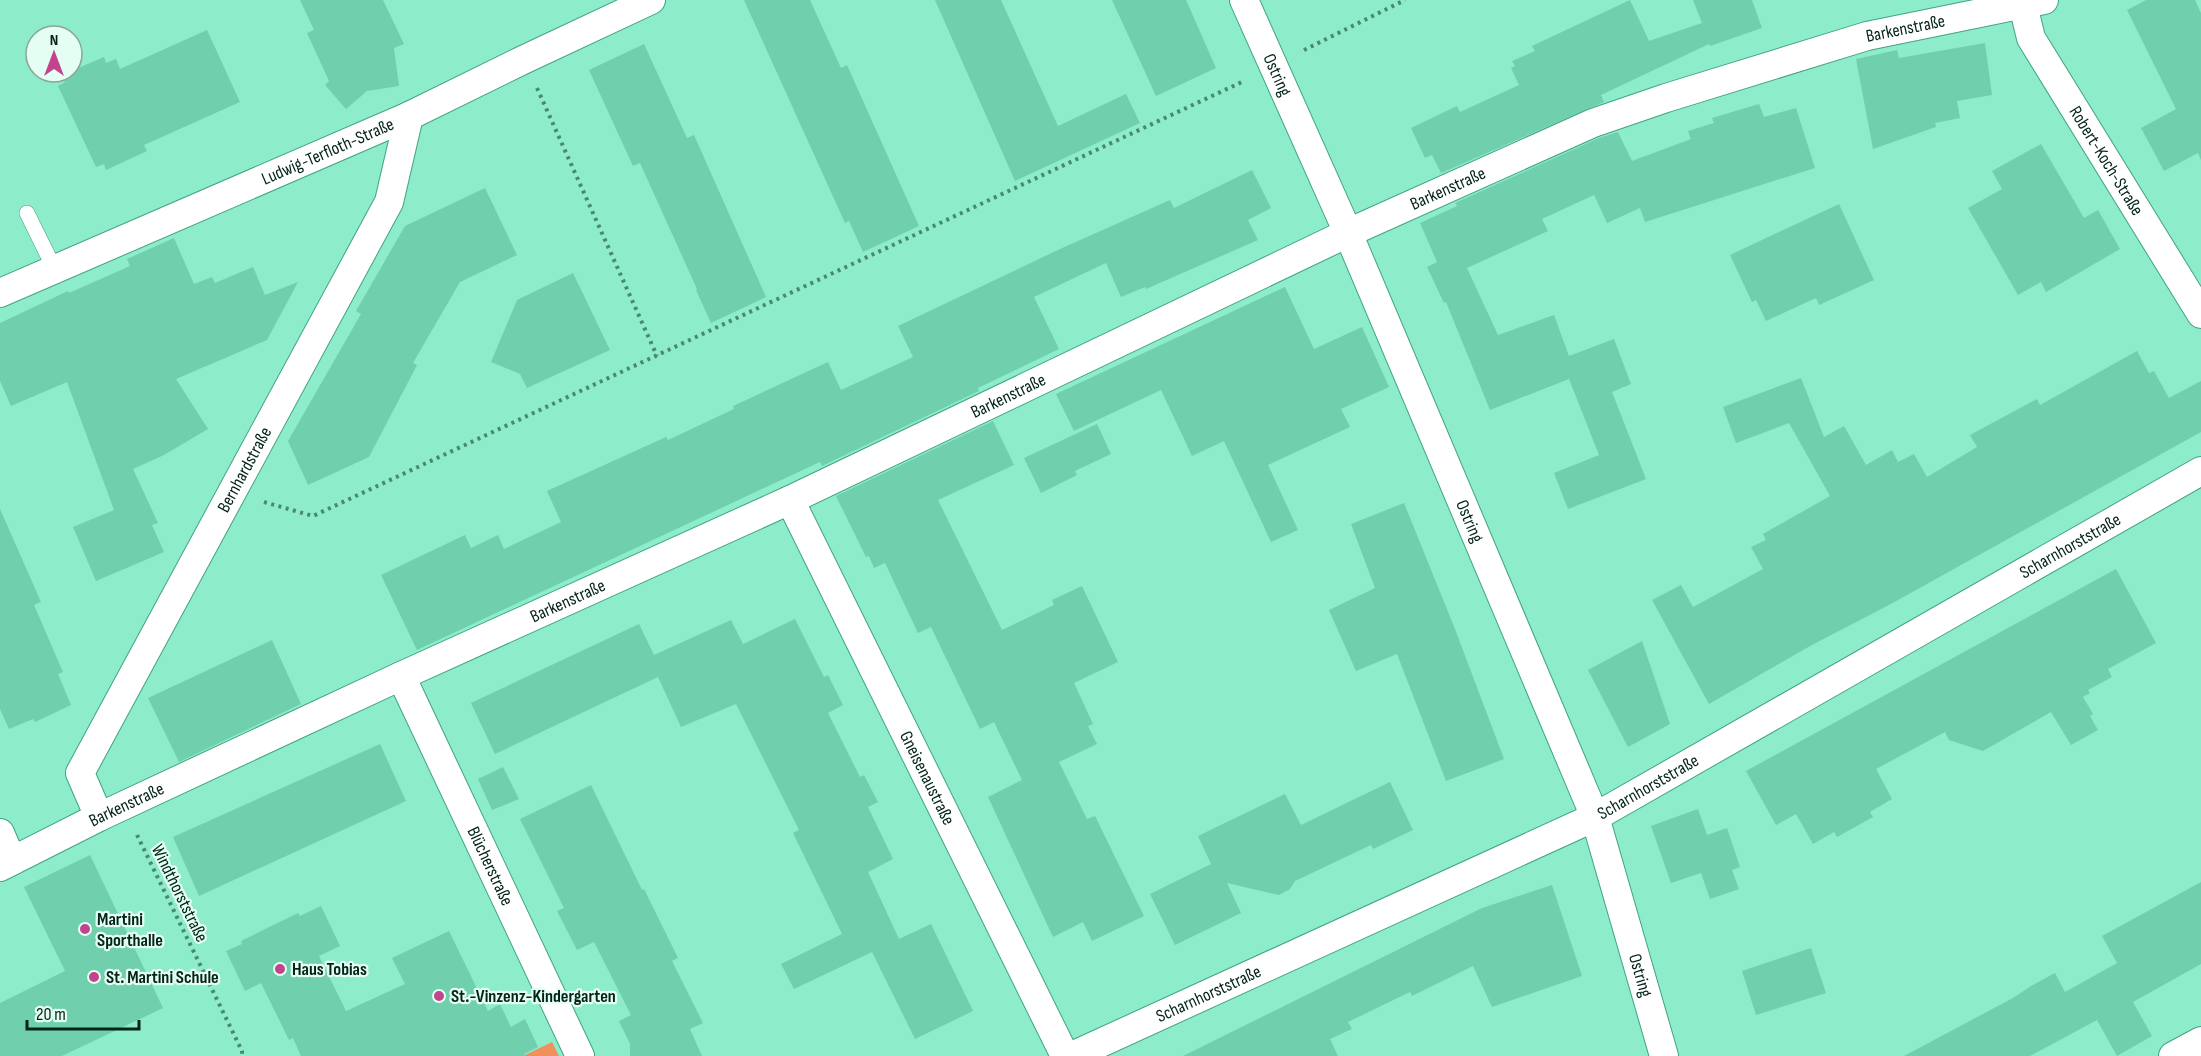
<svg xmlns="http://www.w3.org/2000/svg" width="2201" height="1056" font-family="'Sofia Sans Condensed',sans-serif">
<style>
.green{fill:#f0905c}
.building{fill:#70d0ad}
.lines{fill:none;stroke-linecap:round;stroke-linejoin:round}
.lane-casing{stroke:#41a382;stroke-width:16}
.street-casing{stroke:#41a382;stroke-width:30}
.path{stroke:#498872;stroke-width:4;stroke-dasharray:3 4.5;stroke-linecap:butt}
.lane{stroke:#fff;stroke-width:15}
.street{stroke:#fff;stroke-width:28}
.poi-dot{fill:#c3438e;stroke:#e4fef3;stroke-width:2}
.labels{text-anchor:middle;stroke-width:4.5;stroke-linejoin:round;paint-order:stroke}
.street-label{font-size:18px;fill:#042319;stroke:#e4fef3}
.poi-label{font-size:18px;font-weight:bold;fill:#042319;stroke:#e4fef3;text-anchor:start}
</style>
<rect width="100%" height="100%" fill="#8decc9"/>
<!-- green -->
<path class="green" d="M552,1042l7,14h-36z"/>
<!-- building -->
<g class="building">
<path d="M300,0h83l21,44 -10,4 5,38 -32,5 -21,18 -21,-24 4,-4 -22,-48 7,-3z"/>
<path d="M744,0h66l31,68 6,-3 72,161 -56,26 -14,-31 -4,2z"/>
<path d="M935,0h66l57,126 68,-32 14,29 -125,58z"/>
<path d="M1112,0h74l30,68 -60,28z"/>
<path d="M1630,0l19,41 53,-18 -9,-23h59l10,28 -52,18 -1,-2 -108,51 3,7 -163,71 -9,-18 -7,3 -14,-30 46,-22 3,6 59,-27 -8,-17 4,-2 -3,-5 23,-10 -3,-5z"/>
<path d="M2146,0h49l6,13v147l-3,-7 -34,18 -23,-43 35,-19 -49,-99z"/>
<path d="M207,30l33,72 -96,43 3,6 -41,19 -2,-6 -8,3 -38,-81 7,-4 -3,-7 42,-18 2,6 10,-4 4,10z"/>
<path d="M1985,43l7,52 -35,6 3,17 -25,5 1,4 -63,22 -17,-90 41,-9 2,8z"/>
<path d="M644,44l43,94 7,-3 72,162 -55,26 -15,-33 1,-1 -57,-126 -7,3 -44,-96z"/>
<path d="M1759,104l5,13 32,-9 19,60 -170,54 -5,-14 -33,15 -13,-28 -52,24 6,12 -81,37 31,67 56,-20 15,41 45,-17 17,45 -19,8 34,87 -78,30 -14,-36 45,-18 -30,-76 -79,31 -44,-108 -2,1 -17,-36 10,-5 -17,-39 37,-17 -2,-3 144,-65 19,-6 14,29 59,-22 -3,-8 26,-8 -2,-5z"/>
<path d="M2041,144l43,74 14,-8 22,39 -74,43 -5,-10 -23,13 -50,-87 34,-19 -10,-18z"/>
<path d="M1252,170l19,38 -23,12 10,20 -112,49 -1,-2 -24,10 -15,-34 -72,34 25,52 -81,39 1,3 -157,75 -2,-4 -403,188 -36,-75 84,-40 6,13 27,-13 6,14 57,-27 -14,-31 119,-54 2,3 66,-31 -1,-3 95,-44 13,28 72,-33 -15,-31 162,-77 110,-49 4,8z"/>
<path d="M485,188l32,67 -57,27 -47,81 4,2 -48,92 -61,28 -20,-44 73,-127 -5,-3 49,-85z"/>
<path d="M1839,204l35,76 -55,25 -3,-7 -50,23 -10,-21 -4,2 -22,-47z"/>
<path d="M174,238l20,46 18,-7 3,6 38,-16 12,28 33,-13 -31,58 -91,39 32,50 -44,26 -31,14 25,54 -6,2 12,27 -68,29 -23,-54 41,-17 -47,-128 -56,24 -11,-25v-58l68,-32 1,2 61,-27 -3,-7z"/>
<path d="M573,273l37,77 -83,38 -7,-14 -29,-12 26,-62z"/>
<path d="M1285,287l29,62 48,-22 27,60 -48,22 9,18 -82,38 30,65 -27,12 -47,-101 -32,15 -31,-66 -87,41 -18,-37z"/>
<path d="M2137,351l12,22 5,-2 15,27 32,-17v51l-312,173 -79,41 -101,58 -57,-104 29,-15 12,22 70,-38 -12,-22 15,-7 -3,-6 67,-38 -41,-73 -53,20 -13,-36 78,-29 23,59 20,-11 22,39 26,-15 6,12 16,-8 13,23 50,-30 -7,-12 67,-36 3,6z"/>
<path d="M993,421l21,44 -76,35 64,130 52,-25 -2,-5 30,-14 36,76 -44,21 19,41 -5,2 9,18 -38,18 28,57 8,-3 49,100 -52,25 -9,-19 -30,15 -65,-140 34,-17 -28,-58 -14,7 -49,-102 -13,6 -33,-70 -11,5 -5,-12 -3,1 -30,-61z"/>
<path d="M1097,424l14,30 -36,17 2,4 -36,18 -17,-35z"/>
<path d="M1404,503l51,126 49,130 -58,22 -49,-127 -41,17 -27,-61 46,-22 -24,-64z"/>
<path d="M0,509l41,93 -7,3 29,67 -5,2 13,31 -36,17 -2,-3 -24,10 -9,-20z"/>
<path d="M2116,569l40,74 -48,26 4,8 -24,13 2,3 -7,4 10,17 -3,2 8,14 -27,15 -20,-33 -68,39 -34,-11 -4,-8 -69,37 16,30 -22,13 3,5 -36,20 -3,-5 -21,12 -17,-30 -20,11 -30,-54z"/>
<path d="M795,619l29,58 4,-2 15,30 -15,8 32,64 4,-2 14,27 -10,5 25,52 -25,13 31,67 32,-15 42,87 -58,28 -43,-87 -78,37 -13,-25 61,-30 -49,-101 6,-3 -63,-126 -55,23 -23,-50 -163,77 -24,-51 168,-79 15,31 77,-35 12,24z"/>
<path d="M272,640l29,64 -122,58 -31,-64z"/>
<path d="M1642,641l28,83 -42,23 -40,-77z"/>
<path d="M380,744l26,57 -207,95 -26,-59z"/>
<path d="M503,767l16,32 -27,11 -14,-31z"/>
<path d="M1390,782l23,48 -40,19 -2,-4 -76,36 -5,8 -11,6 -52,-12 14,30 -66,32 -25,-51 61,-30 -13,-28 87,-42 16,31z"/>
<path d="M591,785l51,105 2,-1 34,69 -6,3 31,62 -13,6 12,27h-72v-12l-11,-23 12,-6 -37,-73 -17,8 -20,-39 7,-3 -44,-89z"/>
<path d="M1698,809l9,26 20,-7 13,39 -8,3 7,19 -29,10 -9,-26 -30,10 -20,-57z"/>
<path d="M90,855l73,153 -101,48h-62v-53l65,-32 -41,-84z"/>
<path d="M2201,882v82l-68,38 19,34 -35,20 -20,-36 -67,36h-126l109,-58 18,-12 24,-13 10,19 52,-29 -15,-27z"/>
<path d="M1552,885l30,91 -90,31 -19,-41 -61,30 -2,-4 -62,30 4,7 -22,10 8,17h-155l299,-148z"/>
<path d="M321,906l19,40 -21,10 27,55 59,-27 -13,-26 57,-27 39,80 12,-7 11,23 14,-8 13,28 -14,7 2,2h-225l-8,-18 -4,2 -28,-57 -16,8 -19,-40 16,-7 -1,-3 57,-28 2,3z"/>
<path d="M1811,948l15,45 -70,22 -14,-44z"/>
</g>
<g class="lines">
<defs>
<path id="lane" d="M27,213l27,55"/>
<g id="street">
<path id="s1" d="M1244,0l104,233 247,584 69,239"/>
<path id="s2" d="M2023,5l8,33 170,276"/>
<path id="s3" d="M0,293l409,-177 114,-56 128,-60"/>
<path id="s4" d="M790,500l275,556"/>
<path id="s5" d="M401,676l179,380"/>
<path id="s6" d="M99,817l-19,-44 309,-571 20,-86"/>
<path d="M0,833l12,28"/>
<path id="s7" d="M0,867l99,-50 302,-141 389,-176 558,-267 245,-110 73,-25 201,-62 177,-36"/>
<path id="s8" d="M1072,1056l523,-239 606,-346"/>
<path d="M2173,1056l28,-15"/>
</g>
</defs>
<!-- lane casing -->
<use href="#lane" class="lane-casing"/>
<!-- street casing -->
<use href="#street" class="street-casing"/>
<!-- path -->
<g class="path">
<path d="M1304,50l101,-50"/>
<path d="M537,88l120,268"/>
<path d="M264,502l49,14 931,-435"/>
<path d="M137,835l105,216v5"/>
</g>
<!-- lane -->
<use href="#lane" class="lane"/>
<!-- street -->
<use href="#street" class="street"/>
</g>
<!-- markers -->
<g class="poi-dot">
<circle cx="85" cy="929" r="6"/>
<circle cx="280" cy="969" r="6"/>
<circle cx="94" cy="977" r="6"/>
<circle cx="439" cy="996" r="6"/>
</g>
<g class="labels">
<!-- street labels -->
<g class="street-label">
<text dy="6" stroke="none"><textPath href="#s7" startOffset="2085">Barkenstraße</textPath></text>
<text dy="6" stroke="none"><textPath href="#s1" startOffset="82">Ostring</textPath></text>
<text dy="6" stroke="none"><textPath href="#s3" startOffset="357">Ludwig-Terfloth-Straße</textPath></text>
<text dy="6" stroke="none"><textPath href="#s2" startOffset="178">Robert-Koch-Straße</textPath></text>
<text dy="6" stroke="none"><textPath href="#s7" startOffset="1599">Barkenstraße</textPath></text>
<text dy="6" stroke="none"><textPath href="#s7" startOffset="1113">Barkenstraße</textPath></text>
<text dy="6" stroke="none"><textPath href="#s6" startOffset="393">Bernhardstraße</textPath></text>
<text dy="6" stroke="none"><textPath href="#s1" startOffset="568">Ostring</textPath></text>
<text dy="6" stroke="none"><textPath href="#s8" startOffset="1122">Scharnhorststraße</textPath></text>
<text dy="6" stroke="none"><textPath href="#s7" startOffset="627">Barkenstraße</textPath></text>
<text dy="6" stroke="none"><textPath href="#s4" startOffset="310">Gneisenaustraße</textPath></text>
<text dy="6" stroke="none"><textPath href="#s8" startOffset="636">Scharnhorststraße</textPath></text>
<text dy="6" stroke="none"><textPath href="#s7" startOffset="141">Barkenstraße</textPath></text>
<text dy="6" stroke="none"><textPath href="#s5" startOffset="210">Blücherstraße</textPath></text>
<text transform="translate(180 893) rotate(64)" y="6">Windthorststraße</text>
<text dy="6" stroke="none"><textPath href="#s1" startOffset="1054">Ostring</textPath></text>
<text dy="6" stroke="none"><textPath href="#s8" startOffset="150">Scharnhorststraße</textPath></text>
</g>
<!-- poi labels -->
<g class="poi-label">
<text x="97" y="925">Martini<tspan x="97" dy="21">Sporthalle</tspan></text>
<text x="292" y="975">Haus Tobias</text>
<text x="106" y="983">St. Martini Schule</text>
<text x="451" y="1002">St.-Vinzenz-Kindergarten</text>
</g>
</g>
<!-- north arrow -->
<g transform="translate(54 54)"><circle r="28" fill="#e4fef3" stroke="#8aa69c" stroke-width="1.5"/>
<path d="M0-4.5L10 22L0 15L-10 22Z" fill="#c3438e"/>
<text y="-9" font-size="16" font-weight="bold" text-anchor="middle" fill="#042319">N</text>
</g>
<!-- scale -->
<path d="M27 1020v9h112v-9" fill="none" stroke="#042319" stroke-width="3"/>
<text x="36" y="1020" font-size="18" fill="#042319" stroke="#e4fef3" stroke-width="4.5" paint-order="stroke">20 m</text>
</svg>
